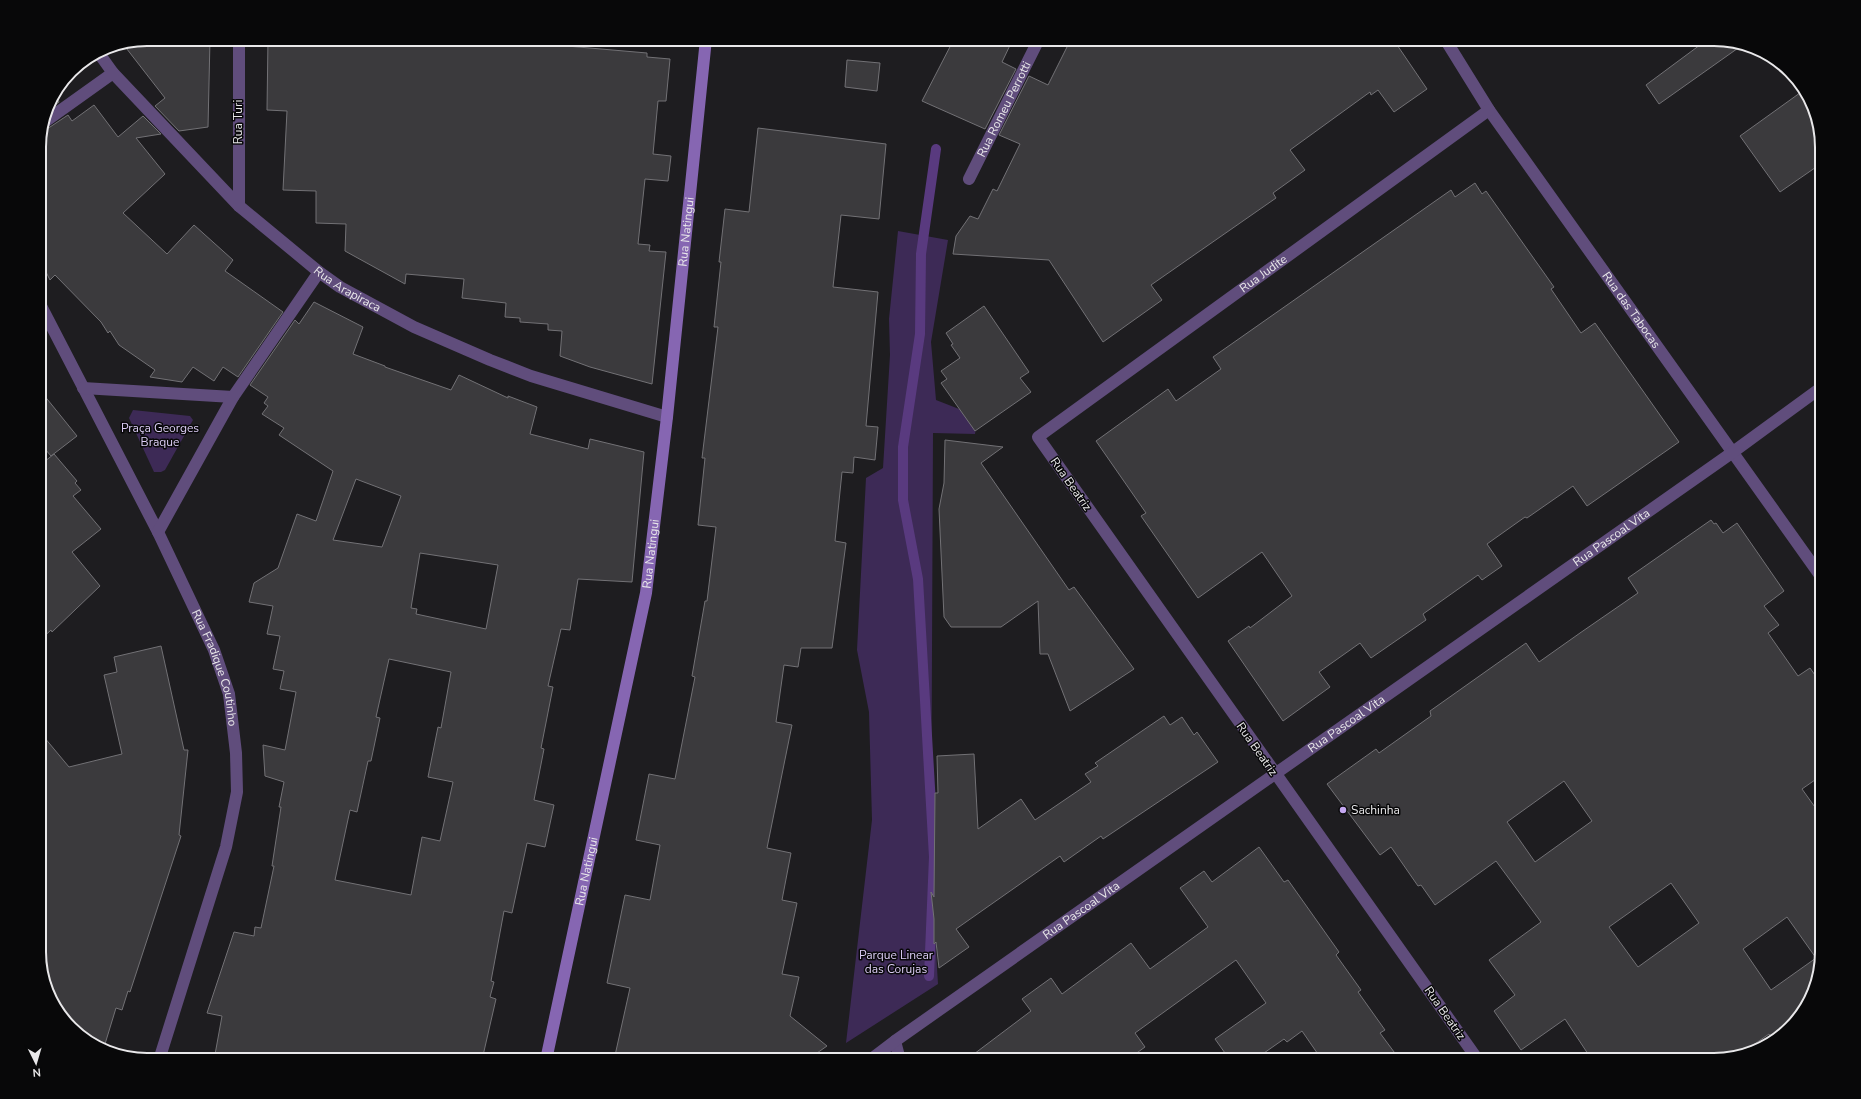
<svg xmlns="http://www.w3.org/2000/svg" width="1861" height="1099" font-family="'Nunito Sans',sans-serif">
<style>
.green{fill:#3d2a56}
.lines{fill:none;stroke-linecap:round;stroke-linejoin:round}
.stream{stroke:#593a7f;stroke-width:10}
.building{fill:#3b3a3d;stroke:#727175;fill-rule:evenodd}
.street{stroke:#604d7c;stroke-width:12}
.secondary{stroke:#8666b2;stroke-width:12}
.poi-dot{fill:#c4a7f1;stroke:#080809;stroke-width:1.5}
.labels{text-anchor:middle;stroke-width:3;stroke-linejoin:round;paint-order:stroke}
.street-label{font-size:12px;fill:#e9e8ea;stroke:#080809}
.park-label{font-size:12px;fill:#ddcef6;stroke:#080809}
.poi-label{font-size:12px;fill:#e9e8ea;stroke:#080809;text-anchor:start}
.rim{fill:none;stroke:#e9e8ea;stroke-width:2}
</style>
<rect width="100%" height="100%" fill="#1e1d20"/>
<!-- green -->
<g class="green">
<path d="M898,231l50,9 -17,102 5,58 41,16 -2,18 -42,-1 -2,439 7,112 -92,59 26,-223 -3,-108 -12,-62 9,-172 17,-10 7,-113 -1,-36z"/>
<path d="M133,410l57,6 3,4 -28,50 -4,2h-7l-25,-54z"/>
</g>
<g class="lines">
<!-- stream -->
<path class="stream" d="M929,976l5,-119 -16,-278 -15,-79v-53l17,-113 1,-80 15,-105"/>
</g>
<!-- building -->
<g class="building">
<path d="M147,39h63l-2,88 -29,4 -24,-25 10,-8 -42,-54z"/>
<path d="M268,39h288l-1,6 92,8v4l23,2 -4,42h-8l-5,53 18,2 -3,25 -23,-2 -7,65 12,1 -1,6 17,1 -14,132 -62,-17 -30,-11 2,-25 -14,-1v-6l-28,-2v-4l-15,-1 1,-14 -44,-5 2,-19 -58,-5 -1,10 -60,-33 1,-27 -30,-1v-32l-33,-1 4,-79 -20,-1z"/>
<path d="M954,39h59l-11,23 14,7 -31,60 -63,-28z"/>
<path d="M1071,39h322l34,50 -33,23 -16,-22 -7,5 -1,-3 -80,58 15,20 -32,23 3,5 -125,87 11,15 -59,42 -54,-82 -96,-6 3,-18 14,-20 8,3 15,-30 4,2 23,-47 -21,-9 30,-59 19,9z"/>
<path d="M1708,39l33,7 -82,58 -13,-19z"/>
<path d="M847,60l33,3 -3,28 -32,-4z"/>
<path d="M1804,90l3,3 15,47v23l-42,29 -40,-56z"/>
<path d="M55,94l4,8 -13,10 1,-7z"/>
<path d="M94,105l24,32 25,-21 18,18 -25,4 29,36 -42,39 44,41 27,-29 39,35 -8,11 58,41 -45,65 -15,-10 -9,14 -21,-14 -11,15 -32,-5 5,-7 -36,-25 -9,-14 -2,2 -7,-11 -46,-47 -5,5 -11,-22v-118l2,-10 6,-1 21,-14 4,6z"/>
<path d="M758,128l128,16 -7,75 -38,-4 -8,72 45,5 -12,134 12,1 -3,33 -21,-3 -1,16 -11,-1 -7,69 11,2 -14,105h-31l-3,19 -14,-2 -8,57 16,3 -25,123 24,5 -9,47 15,3 -15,71 17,3 -9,39 37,30 -20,14h-193l16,-72 -23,-5 18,-88 25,5 10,-55 -24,-5 13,-66 26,5 20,-102 -3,-1 13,-75h2l9,-74 -18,-2 7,-67h-3l16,-131h-4l7,-65h-2l6,-53 24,3z"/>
<path d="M1475,183l7,11 4,-3 68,96 -3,2 30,44 14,-10 84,119 -92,64 -14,-20 -46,32 -2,-1 -38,27 15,22 -20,14 -4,-5 -55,39 3,6 -55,38 -11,-15 -41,29 11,15 -47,34 -55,-80 21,-15 1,2 42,-32 -30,-44 -64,46 -57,-82 5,-3 -50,-72 72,-52 8,12 45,-32 -8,-12 238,-167 4,7z"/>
<path d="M314,302l49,25 -10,27 32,12v1l66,23 8,-15 49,23v-2l29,11 -7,27 58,15 2,-10 54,13 -12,130 -54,-3 -8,51 -9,-1 -13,57 5,1 -12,61 3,1 -10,51 20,5 -9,42 -18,-4 -15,70 -8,-2 -13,70 3,1 -4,15 6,2 -14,61h-268l8,-44 -15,-3 27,-81 20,4 1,-9 6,1 13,-62h-2l9,-59h-2l5,-25 -19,-6 -2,-31 22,5 11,-58 -16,-3 4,-18 -11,-2 7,-33 -13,-2 6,-28 -24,-4 5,-19 24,-15 19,-54 19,7 17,-50 -54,-36 5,-7 -22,-14 6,-8 -4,-3 4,-6 -18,-12 45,-65 4,4zM356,479l45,17 -19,51 -49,-7zM420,553l78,12 -12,64 -70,-15 1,-5 -6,-1zM389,659l62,13 -10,56 -3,-1 -10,50 25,5 -13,59 -18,-4 -11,58 -76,-15 15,-70 7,2 11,-51h3l9,-43 -4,-1z"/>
<path d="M984,306l45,66 -9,6 11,14 -56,39 -34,-48 6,-4 -6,-8 19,-13 -9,-13 2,-1 -7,-11z"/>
<path d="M39,389l38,47 -26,20 -12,-14z"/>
<path d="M945,440l58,7 -22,16 88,127 5,-3 60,82 -64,42 -22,-57h-8l-2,-53 -37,26h-50l-7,-10 -5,-108 5,-26z"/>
<path d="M54,454l23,27 -2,2 6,7 -8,6 28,33 -29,23 28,34 -48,46 -1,-2 -12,11v-175z"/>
<path d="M1711,520l3,4 2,-1 7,10 14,-10 47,68 -20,15 15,19 -11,8 30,43 12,-8 12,17v90l-20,14 20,28v136l-15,53 -16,17 -20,14 -2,-3 -26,18 -28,8h-123l-27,-41 -44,31 -27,-39 21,-16 -26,-35 52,-38 -45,-61 -61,44 -14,-20 -3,1 -27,-39 -11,8 -53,-71 49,-35 3,4 52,-37 -1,-5 96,-68 13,19 41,-29 58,-40 -10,-15zM1564,781l28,40 -57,41 -28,-40zM1671,883l28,40 -61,44 -29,-40zM1787,917l29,41 -45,32 -28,-41z"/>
<path d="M161,646l23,104h4l-9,85 2,1 -51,156 -2,-1 -6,19 -6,-2 -11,36 -21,-7 -30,-31 -15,-47v-228l30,36 53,-13 -18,-79 13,-3 -3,-15z"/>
<path d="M1164,716l6,9 12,-8 12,18 3,-3 21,30 -115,77 -2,-3 -37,26 -4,-6 -104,73 13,18 -30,21 -3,-26 -2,2v-25l-3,-27 3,5 1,-104h3l-1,-37 37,-2 4,75 43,-30 14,21 56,-38 -6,-8 13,-8 -3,-3z"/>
<path d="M1259,847l25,35 4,-2 51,72 -3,3 25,35 -3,2 27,38 -5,3 20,27h-78l-20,-29 -15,11 -3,-3 -30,21h-24l-15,-21 51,-36 -30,-43 -101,73 10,14 -18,13h-161l65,-49 -9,-12 29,-21 11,16 69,-51 19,26 58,-42 -28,-39 24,-17 8,11z"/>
</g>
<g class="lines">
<!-- street -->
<g class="street">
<path id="s1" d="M1445,39l44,71 333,468"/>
<path id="s2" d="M98,52l15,21 126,133 80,66 21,15 74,40 76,33 41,16 136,41"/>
<path d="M43,123l70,-50"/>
<path id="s3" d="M969,179l70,-140"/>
<path d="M239,206v-167"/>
<path id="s4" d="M39,302l119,230 56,118 15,44 7,59 1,39 -11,55 -67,213"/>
<path d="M83,388l150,9"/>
<path d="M158,532l75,-135 86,-125"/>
<path d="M895,1041l5,19"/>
<path id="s5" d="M870,1060l25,-19 838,-589 89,-65"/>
<path id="s6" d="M1478,1060l-440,-623 451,-327"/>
</g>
<!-- secondary -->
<path class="secondary" id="s7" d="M546,1060l100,-467 21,-176 39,-378"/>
</g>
<!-- markers -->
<circle class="poi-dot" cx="1343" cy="810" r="4"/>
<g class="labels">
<!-- street labels -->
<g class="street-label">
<text dy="4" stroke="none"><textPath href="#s3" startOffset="78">Rua Romeu Perrotti</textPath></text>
<text transform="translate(238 122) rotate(-90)" y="4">Rua Turi</text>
<text dy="4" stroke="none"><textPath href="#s7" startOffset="841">Rua Natingui</textPath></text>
<text dy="4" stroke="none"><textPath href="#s6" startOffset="1041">Rua Judite</textPath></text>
<text dy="4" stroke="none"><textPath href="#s2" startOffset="346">Rua Arapiraca</textPath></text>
<text dy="4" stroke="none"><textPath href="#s1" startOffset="329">Rua das Tabocas</textPath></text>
<text transform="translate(1071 484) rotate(55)" y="4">Rua Beatriz</text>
<text dy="4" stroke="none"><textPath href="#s5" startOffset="907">Rua Pascoal Vita</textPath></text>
<text dy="4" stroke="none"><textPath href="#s7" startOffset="517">Rua Natingui</textPath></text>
<text dy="4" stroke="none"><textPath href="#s4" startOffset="407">Rua Fradique Coutinho</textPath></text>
<text dy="4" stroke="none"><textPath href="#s5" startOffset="583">Rua Pascoal Vita</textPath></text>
<text transform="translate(1257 749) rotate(55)" y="4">Rua Beatriz</text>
<text dy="4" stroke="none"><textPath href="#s7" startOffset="193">Rua Natingui</textPath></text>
<text dy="4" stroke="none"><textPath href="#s5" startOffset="259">Rua Pascoal Vita</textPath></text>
<text transform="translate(1445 1013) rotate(55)" y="4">Rua Beatriz</text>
</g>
<!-- park labels -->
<g class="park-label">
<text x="160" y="432">Praça Georges<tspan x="160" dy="14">Braque</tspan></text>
<text x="896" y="959">Parque Linear<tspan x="896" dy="14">das Corujas</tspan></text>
</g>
<!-- poi labels -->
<g class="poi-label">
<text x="1351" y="814">Sachinha</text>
</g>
</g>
<!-- crop -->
<path d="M0 0H1861V1099H0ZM147 46H1714A101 101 0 0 1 1815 147V952A101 101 0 0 1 1714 1053H147A101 101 0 0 1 46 952V147A101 101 0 0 1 147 46Z" fill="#080809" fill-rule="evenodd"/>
<path class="rim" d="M147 46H1714A101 101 0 0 1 1815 147V952A101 101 0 0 1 1714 1053H147A101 101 0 0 1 46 952V147A101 101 0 0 1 147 46Z"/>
<!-- north arrow -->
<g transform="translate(36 1063) rotate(175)" stroke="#080809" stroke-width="3" paint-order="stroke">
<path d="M0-3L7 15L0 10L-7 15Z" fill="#e9e8ea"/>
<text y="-6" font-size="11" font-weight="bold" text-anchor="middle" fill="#e9e8ea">N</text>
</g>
</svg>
